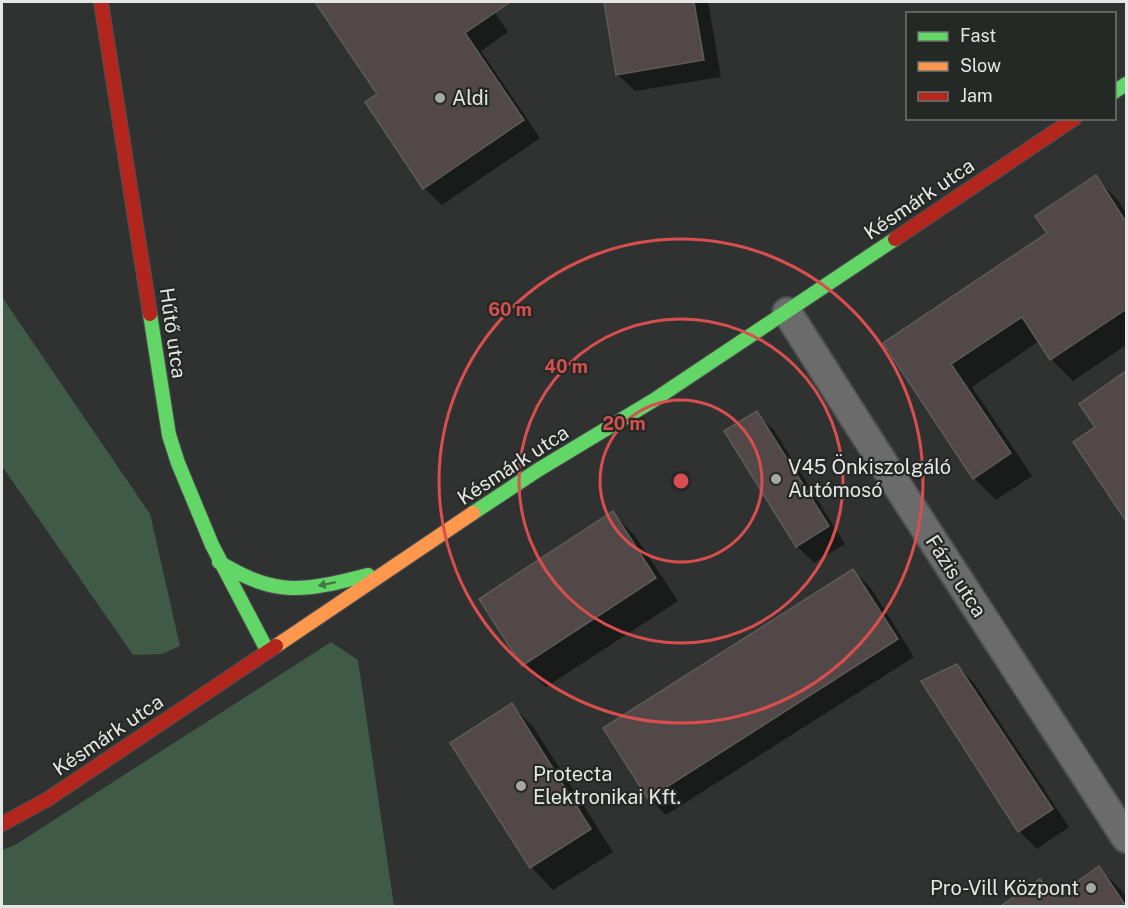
<svg xmlns="http://www.w3.org/2000/svg" width="1128" height="908" font-family="'Public Sans',sans-serif">
<style>
.green{fill:#3f5b47}
.shadow{fill:#0007}
.building{fill:#514847;stroke:#5d5c5b;stroke-width:1.5}
.lines{fill:none;stroke-linecap:round;stroke-linejoin:round}
.street-casing{stroke:#4d504e;stroke-width:32}
.fast-casing{stroke:#4d504e;stroke-width:16}
.slow-casing{stroke:#4d504e;stroke-width:16}
.jam-casing{stroke:#4d504e;stroke-width:16}
.street{stroke:#6a6b6a;stroke-width:28}
.fast{stroke:#63d668;stroke-width:14}
.slow{stroke:#ff974d;stroke-width:14}
.jam{stroke:#b3261e;stroke-width:14}
.oneway{fill:#417744}
.ring{fill:none;stroke:#d94e4e;stroke-width:3}
.poi-dot{fill:#a5a8a6;stroke:#252926;stroke-width:2}
.labels{text-anchor:middle;stroke-width:4.5;stroke-linejoin:round;paint-order:stroke}
.poi-label{font-size:20px;fill:#e4e7e5;stroke:#252926;text-anchor:start}
.street-label{font-size:20px;fill:#e4e7e5;stroke:#252926}
.centre{fill:#d94e4e;stroke:#252926;stroke-width:3}
.ring-label{font-size:18px;text-anchor:middle;font-weight:bold;fill:#d94e4e;stroke:#252926;stroke-width:4.5;stroke-linejoin:round;paint-order:stroke}
</style>
<rect width="100%" height="100%" fill="#303231"/>
<!-- green -->
<g class="green">
<path d="M2,297l148,217 30,132 -18,8 -29,1 -131,-189z"/>
<path d="M331,642l27,18 36,246h-392v-56l13,-5z"/>
</g>
<!-- shadow -->
<g class="shadow">
<path d="M317,2h170l21,30 -27,19 59,87 -98,67 -18,-17 -45,-94z"/>
<path d="M606,2h102l13,75 -86,14 -18,-17z"/>
<path d="M1095,177l22,22 9,14v132l-53,36 -22,-22 -12,-18 -67,46 60,89 -36,24 -22,-22 -89,-135 164,-110z"/>
<path d="M1126,373v146l-51,-77 22,-15 -16,-23z"/>
<path d="M756,413l18,17 71,114 -31,19 -17,-17z"/>
<path d="M613,513l22,23 43,65 -132,86 -23,-22z"/>
<path d="M853,571l18,17 43,69 -248,158 -17,-17z"/>
<path d="M956,665l18,18 95,144 -32,22 -18,-18 -96,-149z"/>
<path d="M512,705l22,23 79,124 -60,38 -22,-23z"/>
<path d="M1099,868l23,23 4,6v9h-123l37,-25 17,17z"/>
</g>
<!-- building -->
<g class="building">
<path d="M315,2h195l-45,31 59,87 -101,69 -58,-87 12,-8z"/>
<path d="M604,2h90l10,58 -88,15z"/>
<path d="M1096,175l30,47v87l-76,51 -28,-43 -71,47 60,89 -38,26 -90,-136 164,-110 -12,-17z"/>
<path d="M1126,371v150l-53,-79 22,-15 -16,-23z"/>
<path d="M757,411l72,115 -33,21 -72,-116z"/>
<path d="M613,511l43,67 -134,88 -43,-67z"/>
<path d="M853,569l45,70 -250,160 -45,-71z"/>
<path d="M957,664l96,145 -35,23 -97,-151z"/>
<path d="M512,703l79,126 -61,39 -80,-125z"/>
<path d="M1099,866l27,40h-125l39,-27 14,19z"/>
</g>
<g class="lines">
<defs>
<path id="street" d="M787,312l119,187 220,339"/>
<g id="fast">
<path d="M1114,92l12,-8"/>
<path d="M150,314l19,121 9,28 34,82 55,105"/>
<path d="M473,513l65,-43 116,-70 241,-161"/>
<path d="M219,562c59,36 85,29 149,13"/>
</g>
<path id="slow" d="M276,646l197,-133"/>
<g id="jam">
<path d="M101,2l49,312"/>
<path d="M895,239l180,-121"/>
<path d="M2,824l46,-25 228,-153"/>
</g>
</defs>
<!-- street casing -->
<use href="#street" class="street-casing"/>
<!-- fast casing -->
<use href="#fast" class="fast-casing"/>
<!-- slow casing -->
<use href="#slow" class="slow-casing"/>
<!-- jam casing -->
<use href="#jam" class="jam-casing"/>
<!-- street -->
<use href="#street" class="street"/>
<!-- fast -->
<use href="#fast" class="fast"/>
<!-- slow -->
<use href="#slow" class="slow"/>
<!-- jam -->
<use href="#jam" class="jam"/>
</g>
<!-- one-way arrows -->
<defs><path id="oneway-solid" d="M-6-.8H1V-3.2L6.5 0L1 3.2V.8H-6Z" transform="scale(1.5)"/></defs>
<use class="oneway" href="#oneway-solid" transform="translate(327 584) rotate(168)"/>
<!-- distance rings -->
<g class="ring">
<circle cx="681" cy="481" r="81"/>
<circle cx="681" cy="481" r="162"/>
<circle cx="681" cy="481" r="242"/>
</g>
<!-- markers -->
<g class="poi-dot">
<circle cx="440" cy="98" r="6"/>
<circle cx="776" cy="479" r="6"/>
<circle cx="521" cy="786" r="6"/>
<circle cx="1091" cy="888" r="6"/>
</g>
<g class="labels">
<!-- poi labels -->
<g class="poi-label">
<text x="452" y="105">Aldi</text>
<text x="788" y="474">V45 Önkiszolgáló<tspan x="788" dy="23">Autómosó</tspan></text>
<text x="533" y="781">Protecta<tspan x="533" dy="23">Elektronikai Kft.</tspan></text>
<text x="1079" y="895" text-anchor="end">Pro-Vill Központ</text>
</g>
<!-- street labels -->
<g class="street-label">
<text transform="translate(919 199) rotate(-34)" y="7">Késmárk utca</text>
<text transform="translate(173 333) rotate(82)" y="7">Hűtő utca</text>
<text transform="translate(513 465) rotate(-33)" y="7">Késmárk utca</text>
<text transform="translate(956 576) rotate(57)" y="7">Fázis utca</text>
<text transform="translate(108 735) rotate(-34)" y="7">Késmárk utca</text>
</g>
</g>
<circle cx="681" cy="481" r="9" class="centre"/>
<g class="ring-label">
<text x="510" y="316">60 m</text>
<text x="566" y="373">40 m</text>
<text x="624" y="430">20 m</text>
</g>
<!-- border -->
<rect width="1128" height="908" fill="none" stroke="#e4e7e5" stroke-width="6"/>
<!-- legend -->
<rect x="906" y="12" width="210" height="108" fill="#252926" stroke="#717572" stroke-width="1.5"/>
<rect x="918" y="32" width="30" height="9" fill="#63d668" stroke="#717572" stroke-width="1.5"/>
<text x="960" y="42" font-size="18" fill="#e4e7e5">Fast</text>
<rect x="918" y="62" width="30" height="9" fill="#ff974d" stroke="#717572" stroke-width="1.5"/>
<text x="960" y="72" font-size="18" fill="#e4e7e5">Slow</text>
<rect x="918" y="92" width="30" height="9" fill="#b3261e" stroke="#717572" stroke-width="1.5"/>
<text x="960" y="102" font-size="18" fill="#e4e7e5">Jam</text>
</svg>
